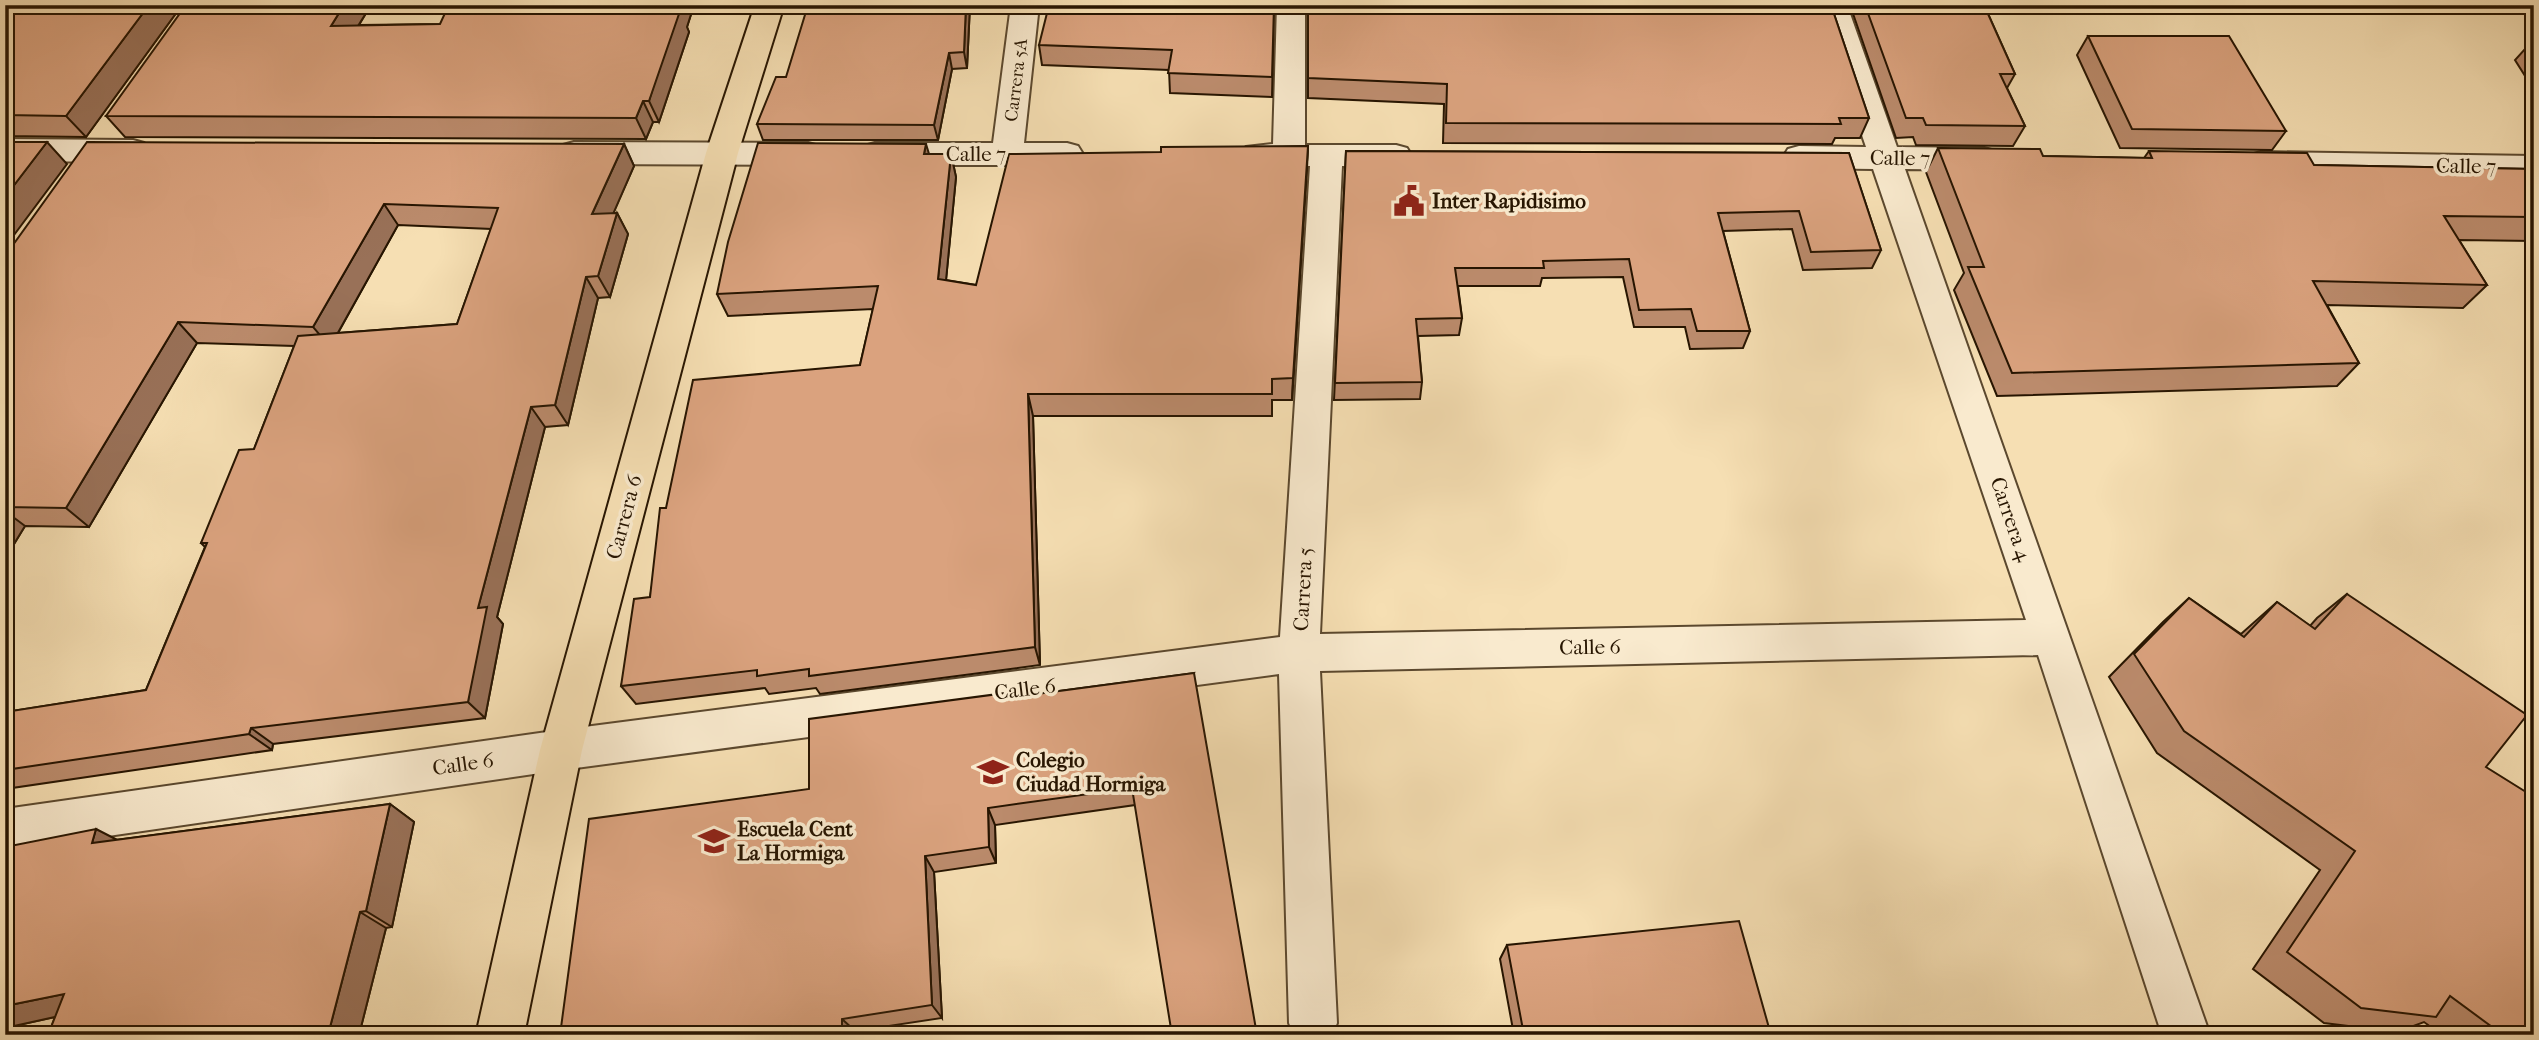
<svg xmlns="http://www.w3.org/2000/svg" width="2539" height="1040" font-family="'IM FELL French Canon',serif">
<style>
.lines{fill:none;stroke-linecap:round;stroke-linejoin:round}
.street-casing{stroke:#5b482e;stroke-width:4}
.primary-casing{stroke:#271501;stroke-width:4}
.street{fill:#f9eace;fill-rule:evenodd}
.primary{fill:#f6dfb3;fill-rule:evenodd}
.wall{fill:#bb8b6c;stroke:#271501;stroke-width:2;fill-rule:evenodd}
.shaded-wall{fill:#997158;stroke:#271501;stroke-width:2}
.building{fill:#daa27e;stroke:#271501;stroke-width:2}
.labels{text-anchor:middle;stroke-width:7;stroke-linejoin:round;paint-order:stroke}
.far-street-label{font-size:18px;fill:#271501;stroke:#f9eace}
.street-label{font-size:21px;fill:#271501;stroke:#f9eace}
.poi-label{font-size:21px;font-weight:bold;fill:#271501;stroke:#f9eace;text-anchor:start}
</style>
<rect width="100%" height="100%" fill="#f6dfb3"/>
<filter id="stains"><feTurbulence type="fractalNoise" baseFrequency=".00286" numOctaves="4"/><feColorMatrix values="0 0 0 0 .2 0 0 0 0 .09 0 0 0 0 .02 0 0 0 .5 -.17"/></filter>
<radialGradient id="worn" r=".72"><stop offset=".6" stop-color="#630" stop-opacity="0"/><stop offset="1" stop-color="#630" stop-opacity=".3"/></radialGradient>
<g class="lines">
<defs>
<g id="street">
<path d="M1011,5h28l-15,138h43l11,3 5,8 -5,8 -11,3h-192l-11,-3 -5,-8 5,-8 11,-3h118z"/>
<path d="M1277,5h28v140h91l11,3 5,8 -5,8 -11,3 -54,-1 -22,468 706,-14 -153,-451 -74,-1 -11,-3 -5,-8 5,-8 11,-3 67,1 -48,-142h29l50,142 87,1 11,3 5,8 -5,8 -11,3 -79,-1 305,866h-48l-124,-380 -718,16 17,352 -5,12h-38l-5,-12 -10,-349 -718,96 -556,81v-42l556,-79 719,-93 30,-471h-53l-11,-3 -5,-8 5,-8 27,-3z"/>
<path d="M5,139l128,1 11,3 5,8 -5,8 -11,3 -128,-1z"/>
<path d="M574,142l234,1 11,3 5,8 -5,8 -11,3 -234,-1 -11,-3 -5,-8 5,-8z"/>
<path d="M2261,152l273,4v22l-273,-4 -11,-3 -5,-8 5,-8z"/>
</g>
<path id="primary" d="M755,5h29l-46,148 -156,597 -58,285h-48l64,-285 166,-597z"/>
</defs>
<!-- street casing -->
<use href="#street" class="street-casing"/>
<!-- primary casing -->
<use href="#primary" class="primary-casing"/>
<!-- street -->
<use href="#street" class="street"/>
<!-- primary -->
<use href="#primary" class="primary"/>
</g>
<!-- wall -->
<g class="wall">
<path d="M5,5h177l-96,132 -81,-1z"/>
<path d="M371,5l-12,20 81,-1 254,-19 -7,22 2,5 -30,90h-6l-7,17 -521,-2 -19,-21z"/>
<path d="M970,5l-3,63 -15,1 -14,71h-175l-6,-16 29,-47z"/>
<path d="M1274,5l-2,92 -102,-4 -1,-23 -127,-5 -3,-20z"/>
<path d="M1308,5h523l38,113 -9,20h-25l-3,6 -389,-1 1,-39 -136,-6z"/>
<path d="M1850,5h228l-1,2h-92l30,67 -8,14 18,38 -12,20 -97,-1 -3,-8 -17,1z"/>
<path d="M2088,36l198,95 -14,19 -152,-2 -43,-93z"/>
<path d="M2534,39v51l-19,-30z"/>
<path d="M624,144l10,22 -21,47h4l11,21 -18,63 -12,1 -30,127 -23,2 -48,190 6,7 -18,94 -212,26 -1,6 -267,39v-77l141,-22 59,-143 -4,-4 53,-94 40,-103 -97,-3 -108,184 -64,-1 -11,18h-9v-288zM398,225l93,4 -34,95 -119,9z"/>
<path d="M1308,146l-16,254h-20v16h-239l7,249 -220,29 -4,-6 -47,6 -4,-6 -129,16 -15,-18 29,-89 16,-89 194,-143 13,-56 -145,7 -11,-22 212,-140h22l5,23 -10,103 30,5 185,-133z"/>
<path d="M1938,148l105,8 101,2 5,-7 165,14 220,4v72l-75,-1 28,45 -24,23 -136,-3 32,58 -22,23 -340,10 -43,-106 10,-17 -38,-101z"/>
<path d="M1346,151l503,2 32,97 -9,18 -69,2 -11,-41 -69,2 27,100 -7,17 -53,1 -5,-22h-51l-11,-50 -81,1 -2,8h-82l4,32 -3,17 -41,1 4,46 -2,17 -86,1z"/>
<path d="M2347,594l139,173 48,268h-92l-18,-13 -27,10 -73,-9 -71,-54 67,-99 -163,-117 -48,-76 54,-55 26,-24 52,36 36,-32 33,24 7,-8z"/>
<path d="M1194,673l-59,132 -140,20 1,38 -62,9 8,146 -87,13v4h-295l249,-246 227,-100 1,5z"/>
<path d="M390,804l24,18 -22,105 -6,1 -27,107h-311l7,-18 -50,11v-181l111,-7z"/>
<path d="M1507,945l264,90h-257l-14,-76z"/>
<path d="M1963,1029l73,6h-82z"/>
</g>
<!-- shaded-wall -->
<g class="shaded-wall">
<path d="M149,5h33l-96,132 -20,-21z"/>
<path d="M344,5h27l-26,42 -14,-21z"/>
<path d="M678,5h16l-7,22 2,5 -30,90 -10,-21z"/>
<path d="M966,5h4l-3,63 -3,-16z"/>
<path d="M949,53l3,16 -14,71 -4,-15z"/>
<path d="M643,101l10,21 -7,17 -10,-21z"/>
<path d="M47,142l20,22 -62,83v-50z"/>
<path d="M624,144l10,22 -30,69 -12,-21z"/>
<path d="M926,144l7,23 -9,-13z"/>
<path d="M1308,146l-1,23 -15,231 1,-22z"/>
<path d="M951,154l5,23 -12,124 -6,-22z"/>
<path d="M384,204l14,21 -68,122 -17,-20z"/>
<path d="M617,213l11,21 -18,63 -12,-21z"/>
<path d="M586,277l12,21 -30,127 -13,-20z"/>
<path d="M178,322l19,21 -108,184 -23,-19z"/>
<path d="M1028,394l5,22 7,249 -5,-18z"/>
<path d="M531,407l14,20 -48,190 6,7 -18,94 -17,-16 10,-94z"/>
<path d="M5,511l20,15 -11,18 -9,-6z"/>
<path d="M251,728l22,16 -1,6 -23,-16z"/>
<path d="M390,804l24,18 -22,105 -26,-16z"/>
<path d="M988,808l7,17 1,38 -7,-16z"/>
<path d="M96,829l33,17 -37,-3z"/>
<path d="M925,856l9,16 8,146 -10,-13z"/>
<path d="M360,912l26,16 -27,107h-31z"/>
<path d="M64,994l36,13 -95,21v-22z"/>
<path d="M842,1019l13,12v4h-13z"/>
</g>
<!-- building -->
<g class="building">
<path d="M5,5h144l-83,111 -61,-1z"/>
<path d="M186,5h158l-13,21 109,-2 6,-13 15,-1 3,-5h214l-2,6h4l-31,90h-6l-7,17 -530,-2z"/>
<path d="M808,5h158l-2,47 -15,1 -15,72 -177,-1 19,-47h10z"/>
<path d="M1049,5h225l-2,72 -104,-4 4,-23 -133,-5z"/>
<path d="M1308,5h523l38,113h-30l2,6 -395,-1 1,-39 -139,-6z"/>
<path d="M1865,5h119l31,69h-15l25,52 -99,-1 -3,-7h-17z"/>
<path d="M2088,36h141l57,95 -154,-2z"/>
<path d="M5,142h42l-42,55z"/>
<path d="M87,142l537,2 -32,70 25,-1 -19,63 -12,1 -31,128 -24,2 -53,201 9,-1 -19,95 -217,26 -2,6 -244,36v-58l141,-22 61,-147h-6l38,-93 15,-1 44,-113 159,-12 41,-116 -114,-4 -71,123 -135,-5 -112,186 -61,-1v-251z"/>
<path d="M758,143l168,1 -2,10h27l-13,125 38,6 33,-131 152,-2v-5l147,-1 -15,232 -21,1v15h-244l7,253 -226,29v-7l-52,7v-6l-136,16 13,-87 16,-2 10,-89h6l27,-128 167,-15 18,-79 -161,8 11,-52z"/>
<path d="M1938,148l102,1 3,7 109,2 -3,-7 158,2 7,12 220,4v48l-90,-1 43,69 -174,-4 46,82 -347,10 -44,-106h16z"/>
<path d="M1346,151l503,2 32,97 -70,2 -12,-41 -81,2 32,118h-53l-6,-22 -52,1 -10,-51 -86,2 1,7h-89l7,50 -46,1 6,63 -87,1z"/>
<path d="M2347,594l180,121 -41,52 48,30v238h-31l-53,-39 -14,21 -75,-9 -74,-56 68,-101 -171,-120 -50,-77 55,-56 55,39 33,-35 38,27z"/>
<path d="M1194,673l63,362h-85l-40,-247 -144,20 1,39 -64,9 7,149 -90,14v16h-282l29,-216 220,-30v-70l227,-30v5z"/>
<path d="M390,804l-24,107 -6,1 -32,123h-280l16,-41 -59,12v-159l91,-18 -4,14z"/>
<path d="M1739,921l32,114h-247l-17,-90z"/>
<path d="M1963,1029l73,6h-72z"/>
</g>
<!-- icons -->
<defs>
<symbol id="civic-bare" viewBox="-9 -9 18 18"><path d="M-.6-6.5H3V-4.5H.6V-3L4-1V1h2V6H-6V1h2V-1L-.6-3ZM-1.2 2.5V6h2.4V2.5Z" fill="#8f2418" stroke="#f9eace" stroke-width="2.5" paint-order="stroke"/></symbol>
<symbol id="school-bare" viewBox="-9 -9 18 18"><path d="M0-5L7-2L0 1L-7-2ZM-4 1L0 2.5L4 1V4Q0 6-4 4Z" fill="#8f2418" stroke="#f9eace" stroke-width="2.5" paint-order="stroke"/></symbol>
</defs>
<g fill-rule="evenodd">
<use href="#civic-bare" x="1387" y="179" width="44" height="44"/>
<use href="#school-bare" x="971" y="750" width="44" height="44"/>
<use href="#school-bare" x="692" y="819" width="44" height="44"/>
</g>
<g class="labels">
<!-- far-street labels -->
<g class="far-street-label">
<text transform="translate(1016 80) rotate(-83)" y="6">Carrera 5A</text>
</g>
<!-- street labels -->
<g class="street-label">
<text x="976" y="161">Calle 7</text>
<text transform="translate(1900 158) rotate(1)" y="7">Calle 7</text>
<text transform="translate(2466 166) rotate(1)" y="7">Calle 7</text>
<text transform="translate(624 517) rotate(-75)" y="7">Carrera 6</text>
<text transform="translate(2011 519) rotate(71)" y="7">Carrera 4</text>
<text transform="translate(1303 589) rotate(-87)" y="7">Carrera 5</text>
<text transform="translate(1590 647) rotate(-1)" y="7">Calle 6</text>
<text transform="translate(1025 689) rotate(-7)" y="7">Calle 6</text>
<text transform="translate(463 764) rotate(-8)" y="7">Calle 6</text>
</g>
<!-- poi labels -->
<g class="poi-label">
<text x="1432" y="208">Inter Rapidisimo</text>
<text x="1016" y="767">Colegio<tspan x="1016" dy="24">Ciudad Hormiga</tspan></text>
<text x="737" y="836">Escuela Cent<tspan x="737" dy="24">La Hormiga</tspan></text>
</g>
</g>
<!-- margin -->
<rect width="2539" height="1040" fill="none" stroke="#f6dfb3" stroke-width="28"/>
<rect x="7" y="7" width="2525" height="1026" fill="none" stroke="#271501" stroke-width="3.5"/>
<rect x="14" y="14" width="2511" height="1012" fill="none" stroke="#271501" stroke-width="2"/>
<rect width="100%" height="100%" filter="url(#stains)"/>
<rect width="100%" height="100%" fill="url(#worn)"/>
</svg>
